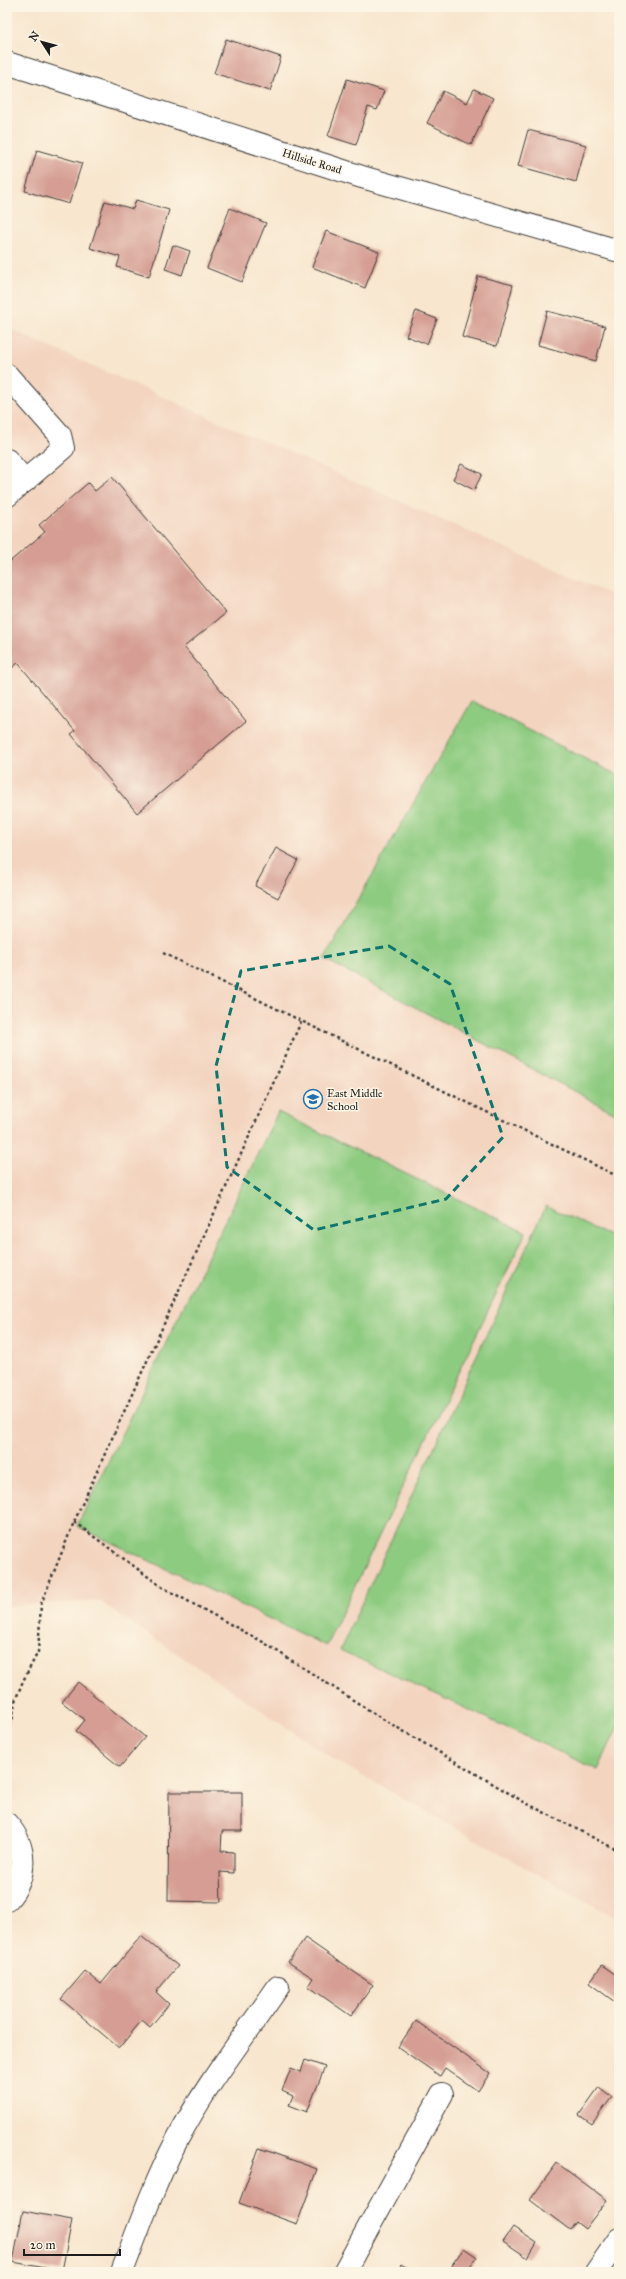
<svg xmlns="http://www.w3.org/2000/svg" width="626" height="2279" font-family="'IM FELL Great Primer',serif">
<style>
.built{fill:#f3d4bf}
.green{fill:#8dcb80;stroke:#54744e}
.building{fill:#d59d93}
.lines{fill:none;stroke-linecap:round;stroke-linejoin:round}
.minor-casing{stroke:#3d3a37;stroke-width:24}
.path{stroke:#3d3a37;stroke-width:2.5;stroke-dasharray:3 3;stroke-linecap:butt}
.minor{stroke:#fff;stroke-width:22}
.marked{fill:none;stroke:#0f766e;stroke-width:3;stroke-dasharray:8 5;stroke-linejoin:round}
.labels{text-anchor:middle;stroke-width:3;stroke-linejoin:round;paint-order:stroke}
.street-label{font-size:11px;fill:#1c1c1c;stroke:#fcf5e5}
.poi-label{font-size:11px;fill:#1c1c1c;stroke:#fcf5e5;text-anchor:start}
</style>
<rect width="100%" height="100%" fill="#fcf5e5"/>
<filter id="ink" filterUnits="userSpaceOnUse"><feTurbulence type="fractalNoise" baseFrequency=".025" numOctaves="2"/><feDisplacementMap in="SourceGraphic" scale="8" xChannelSelector="R" yChannelSelector="G"/><feConvolveMatrix kernelMatrix="1 2 1 2 8 2 1 2 1" color-interpolation-filters="sRGB"/></filter>
<filter id="wash" filterUnits="userSpaceOnUse"><feTurbulence type="fractalNoise" baseFrequency=".012" numOctaves="4" result="noise"/><feDisplacementMap in="SourceGraphic" scale="16" xChannelSelector="R" yChannelSelector="G"/><feGaussianBlur stdDeviation="0.9" result="paint"/><feColorMatrix in="noise" values="0 0 0 0 0 0 0 0 0 0 0 0 0 0 0 0 0 1.4 0 .05"/><feComposite in="paint" operator="in"/></filter>
<g filter="url(#wash)">
<rect width="100%" height="100%" fill="#f8e6ce"/>
<!-- built -->
<path class="built" d="M7,328l612,270v1322l-283,-159 -237,-160 -92,5z"/>
<!-- green -->
<g class="green">
<path d="M472,701l147,75v339l-295,-156z"/>
<path d="M278,1112l248,120 -200,414 -249,-120z"/>
<path d="M546,1206l73,34v484l-21,46 -258,-120z"/>
</g>
<g id="blocks">
<!-- building -->
<g class="building">
<path d="M226,39l55,18 -11,34 -56,-18z"/>
<path d="M347,79l37,12 -7,19 -9,-3 -12,38 -28,-9z"/>
<path d="M474,89l19,9 -22,47 -44,-22 16,-32 24,12z"/>
<path d="M528,130l58,15 -10,37 -58,-16z"/>
<path d="M37,150l45,13 -13,41 -44,-13z"/>
<path d="M136,200l33,10 -20,67 -32,-10 3,-10 -30,-9 15,-47 28,8z"/>
<path d="M230,208l36,15 -24,59 -35,-14z"/>
<path d="M326,231l53,21 -14,36 -53,-21z"/>
<path d="M173,245l17,6 -8,24 -17,-6z"/>
<path d="M478,276l35,9 -16,61 -35,-9z"/>
<path d="M416,311l21,8 -10,25 -21,-8z"/>
<path d="M547,311l58,15 -9,35 -58,-16z"/>
<path d="M461,464l21,10 -8,16 -21,-11z"/>
<path d="M112,477l114,136 -42,34 62,74 -109,92 -66,-79 4,-3 -57,-68 -11,9v-108l38,-32 -6,-7 49,-42 7,8z"/>
<path d="M276,848l22,12 -20,38 -23,-12z"/>
<path d="M78,1682l67,55 -25,30 -44,-36 9,-11 -23,-18z"/>
<path d="M169,1792h73v39h-20l-1,20 13,1v21l-14,-1 1,30 -53,-1z"/>
<path d="M141,1936l37,30 -22,26 13,12 -19,23 -8,-7 -23,28 -58,-49 24,-28 16,13z"/>
<path d="M305,1938l68,47 -22,31 -43,-30 5,-8 -25,-16z"/>
<path d="M602,1965l17,12v21l-4,4 -26,-19z"/>
<path d="M416,2021l74,52 -12,18 -33,-23 -5,8 -42,-29z"/>
<path d="M305,2060l20,7 -18,45 -18,-7 4,-9 -11,-5 9,-23 10,4z"/>
<path d="M599,2087l13,10 -20,27 -13,-9z"/>
<path d="M259,2148l58,21 -20,55 -58,-21z"/>
<path d="M557,2163l50,37 -22,29 -9,-7 -6,8 -40,-30z"/>
<path d="M23,2211l49,9 -10,51 -49,-9z"/>
<path d="M513,2227l24,16 -9,15 -25,-17z"/>
<path d="M464,2248l13,9 -10,15h-16l-3,-2z"/>
<path d="M401,2264l12,8h-18z"/>
</g>
</g>
</g>
<g filter="url(#ink)">
<use href="#blocks" fill-opacity="0" stroke="#3d3a37" stroke-width="1"/>
<g class="lines">
<defs>
<g id="minor">
<path d="M7,63l355,114 257,74"/>
<path d="M7,375l53,60 3,13 -56,48"/>
<path d="M7,460l18,21"/>
<path d="M7,1824c20,22 21,53 0,76"/>
<path d="M122,2272c17,-45 33,-90 55,-132 28,-54 67,-103 101,-153"/>
<path d="M344,2272l98,-178"/>
<path d="M596,2272l23,-33"/>
</g>
</defs>
<!-- minor casing -->
<use href="#minor" class="minor-casing"/>
<!-- path -->
<g class="path">
<path d="M163,953l456,224"/>
<path d="M74,1522l88,65 101,55 118,76 143,84 95,49"/>
<path d="M7,1730l5,-8 3,-21 8,-20 15,-29 3,-48 33,-82 227,-500"/>
</g>
<!-- minor -->
<use href="#minor" class="minor"/>
</g>
</g>
<!-- marked area -->
<path class="marked" d="M389,946l61,38 53,153 -57,62 -132,31 -87,-63 -11,-101 25,-95z"/>
<!-- icons -->
<defs>
<symbol id="school-ring" viewBox="-11 -11 22 22"><circle r="9.5" fill="#fcf5e5" stroke="#1f6fb2" stroke-width="1.5"/><path d="M0-5L7-2L0 1L-7-2ZM-4 1L0 2.5L4 1V4Q0 6-4 4Z" fill="#1f6fb2"/></symbol>
</defs>
<g fill-rule="evenodd">
<use href="#school-ring" x="302" y="1088" width="22" height="22"/>
</g>
<g class="labels">
<!-- street labels -->
<g class="street-label">
<text transform="translate(312 161) rotate(17)" y="4">Hillside Road</text>
</g>
<!-- poi labels -->
<g class="poi-label">
<text x="327" y="1097">East Middle<tspan x="327" dy="13">School</tspan></text>
</g>
</g>
<!-- margin -->
<rect width="626" height="2279" fill="none" stroke="#fcf5e5" stroke-width="24"/>
<!-- north arrow -->
<g transform="translate(42 42) rotate(306)" stroke="#fcf5e5" stroke-width="3" paint-order="stroke">
<path d="M0-3L7 15L0 10L-7 15Z" fill="#1c1c1c"/>
<text y="-6" font-size="11" font-weight="bold" text-anchor="middle" fill="#1c1c1c">N</text>
</g>
<!-- scale -->
<path d="M24 2249v6h96v-6" fill="none" stroke="#1c1c1c" stroke-width="2"/>
<text x="30" y="2249" font-size="12" fill="#1c1c1c" stroke="#fcf5e5" stroke-width="3" paint-order="stroke">20 m</text>
</svg>
